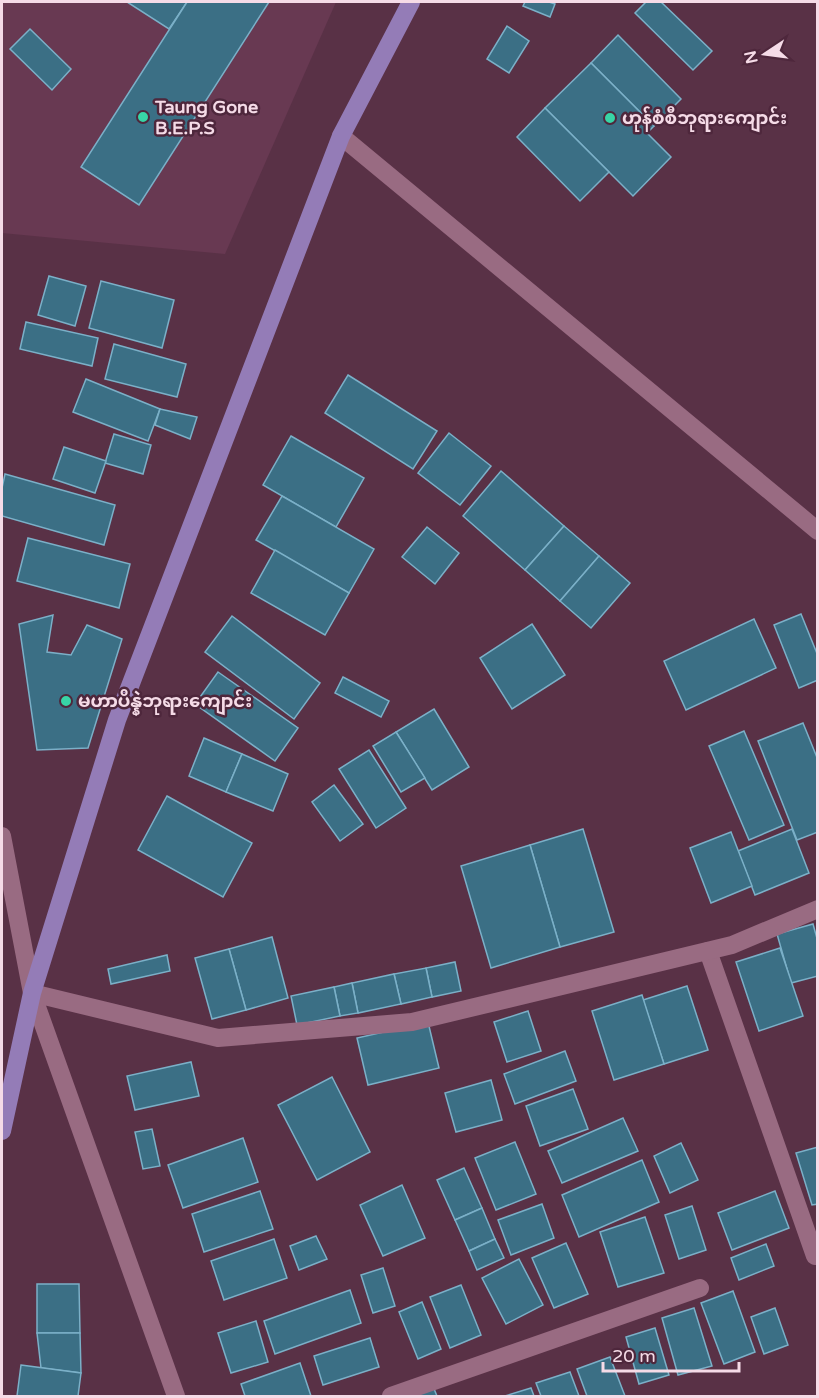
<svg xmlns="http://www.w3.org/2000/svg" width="819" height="1398" font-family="'Varela Round','Noto Sans Myanmar',sans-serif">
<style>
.built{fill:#683952}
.building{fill:#3b6f85;stroke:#7bb0c8;stroke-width:1.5}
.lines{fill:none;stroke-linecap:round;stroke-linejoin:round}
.minor{stroke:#996b82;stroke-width:18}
.major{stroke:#947cb7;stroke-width:18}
.poi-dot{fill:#38d4a6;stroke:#4e273c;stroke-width:2}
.labels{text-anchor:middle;stroke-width:5;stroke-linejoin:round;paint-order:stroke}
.poi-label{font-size:18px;font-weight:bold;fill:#f5dbe7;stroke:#4e273c;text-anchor:start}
</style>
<rect width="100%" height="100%" fill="#593146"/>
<!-- built -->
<path class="built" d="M2,2h334l-111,252 -223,-21z"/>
<!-- building -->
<g class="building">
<path d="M127,2h60l-18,27z"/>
<path d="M187,2h82l-130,203 -58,-38z"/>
<path d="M525,2h24l6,2 -5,13 -27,-11z"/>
<path d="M646,2h15l51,49 -19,19 -58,-57z"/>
<path d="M507,26l22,15 -20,32 -22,-14z"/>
<path d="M30,29l41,40 -19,21 -42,-41z"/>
<path d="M618,35l63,64 -27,27 -63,-63z"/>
<path d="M591,63l63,63 -7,7 24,24 -38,39 -88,-88z"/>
<path d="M545,108l64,64 -29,29 -63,-64z"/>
<path d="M49,276l37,10 -11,40 -37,-11z"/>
<path d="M101,281l73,19 -12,48 -73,-20z"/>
<path d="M26,322l72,16 -6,28 -72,-17z"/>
<path d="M114,344l72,20 -9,33 -72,-18z"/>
<path d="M348,375l89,56 -24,38 -88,-56z"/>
<path d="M86,379l74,30 -12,32 -75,-29z"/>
<path d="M160,409l37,8 -7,22 -35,-14z"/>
<path d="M449,433l42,33 -31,39 -42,-32z"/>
<path d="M114,434l37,11 -8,29 -38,-11z"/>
<path d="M291,436l73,42 -28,49 -73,-42z"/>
<path d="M64,447l42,14 -11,32 -42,-14z"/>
<path d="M501,471l63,55 -39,44 -62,-54z"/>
<path d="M5,474l110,31 -11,40 -102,-29v-28z"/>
<path d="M282,496l92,53 -25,44 -93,-53z"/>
<path d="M564,526l35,30 -39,45 -35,-31z"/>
<path d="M427,527l32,26 -24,31 -33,-27z"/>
<path d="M28,538l102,26 -11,44 -102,-27z"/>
<path d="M275,550l74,43 -24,42 -74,-42z"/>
<path d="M599,556l31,27 -39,45 -31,-27z"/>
<path d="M801,614l17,42v24l-19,8 -25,-63z"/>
<path d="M53,615l-6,37 24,3 16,-30 35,14 -34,109 -51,2 -18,-126z"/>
<path d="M232,616l88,67 -26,36 -89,-67z"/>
<path d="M754,619l22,49 -90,42 -22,-49z"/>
<path d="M532,624l33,51 -53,34 -32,-51z"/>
<path d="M218,672l80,56 -23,33 -80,-57z"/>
<path d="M343,677l46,24 -8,16 -46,-24z"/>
<path d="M434,709l35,58 -37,23 -36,-58z"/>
<path d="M803,723l15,37v72l-21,8 -39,-99z"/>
<path d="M744,731l40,94 -35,15 -40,-94z"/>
<path d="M396,732l29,46 -24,14 -28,-46z"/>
<path d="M204,738l38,16 -16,38 -37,-16z"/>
<path d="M369,750l37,58 -30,20 -37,-59z"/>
<path d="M242,754l46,20 -15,37 -47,-19z"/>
<path d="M334,785l29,39 -23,17 -28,-39z"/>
<path d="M167,796l85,47 -29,54 -85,-47z"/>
<path d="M583,829l31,103 -54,15 -30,-102z"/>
<path d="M792,829l17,44 -54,22 -17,-44z"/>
<path d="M731,832l21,54 -41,17 -21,-55z"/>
<path d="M530,845l30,102 -69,21 -30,-102z"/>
<path d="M813,924l5,18v34l-27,7 -14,-49z"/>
<path d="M272,937l16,61 -42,12 -17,-61z"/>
<path d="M780,948l23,68 -44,15 -23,-69z"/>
<path d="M229,949l17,61 -34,9 -17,-61z"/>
<path d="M167,955l3,16 -59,13 -3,-15z"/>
<path d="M455,962l6,29 -29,6 -6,-29z"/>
<path d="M426,968l6,29 -31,7 -7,-30z"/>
<path d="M394,974l7,30 -43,9 -6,-30z"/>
<path d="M352,983l6,30 -18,3 -6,-29z"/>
<path d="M687,986l21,64 -44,14 -21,-64z"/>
<path d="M334,987l6,29 -43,9 -6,-29z"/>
<path d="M642,995l22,69 -50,16 -22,-69z"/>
<path d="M528,1011l13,40 -34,11 -13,-40z"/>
<path d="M428,1022l11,46 -71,17 -11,-47z"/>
<path d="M565,1051l11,30 -61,23 -11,-30z"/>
<path d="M191,1062l8,34 -64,14 -8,-34z"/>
<path d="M332,1077l38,75 -53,28 -39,-75z"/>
<path d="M491,1080l11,40 -46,12 -11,-39z"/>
<path d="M573,1089l15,40 -48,17 -14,-40z"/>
<path d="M623,1118l15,33 -76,32 -14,-32z"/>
<path d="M152,1129l8,37 -17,3 -8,-37z"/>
<path d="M243,1138l15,44 -75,26 -15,-43z"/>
<path d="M515,1142l21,52 -40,16 -21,-52z"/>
<path d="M681,1143l17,37 -28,13 -16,-37z"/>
<path d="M818,1147v57l-6,1 -16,-52z"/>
<path d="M642,1160l17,42 -80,35 -17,-42z"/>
<path d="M464,1168l18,40 -27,12 -18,-40z"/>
<path d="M402,1185l23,53 -42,18 -23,-51z"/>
<path d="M260,1191l13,38 -69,23 -12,-38z"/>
<path d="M775,1191l14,37 -57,22 -14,-37z"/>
<path d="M542,1204l12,34 -43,17 -13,-35z"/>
<path d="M692,1206l14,44 -27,9 -14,-44z"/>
<path d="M482,1208l13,31 -26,12 -14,-31z"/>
<path d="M645,1217l19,56 -46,14 -18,-55z"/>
<path d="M316,1236l11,23 -28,11 -9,-24z"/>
<path d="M274,1239l13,39 -63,22 -13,-39z"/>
<path d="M495,1239l9,19 -27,12 -8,-19z"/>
<path d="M566,1243l22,51 -34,14 -22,-50z"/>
<path d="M766,1244l8,22 -35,14 -8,-22z"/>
<path d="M519,1259l24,46 -37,19 -24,-46z"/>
<path d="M383,1268l12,38 -22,7 -12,-38z"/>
<path d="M37,1284h42l1,49h-43z"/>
<path d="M461,1285l20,50 -31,13 -20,-51z"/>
<path d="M350,1290l11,33 -86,31 -11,-33z"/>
<path d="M733,1291l22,61 -31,12 -23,-61z"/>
<path d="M422,1302l19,47 -23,10 -19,-47z"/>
<path d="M694,1308l18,58 -34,9 -16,-57z"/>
<path d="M775,1308l13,37 -24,9 -13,-37z"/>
<path d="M256,1321l12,41 -37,11 -13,-40z"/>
<path d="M655,1328l14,47 -30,9 -13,-47z"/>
<path d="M37,1333h43l1,40 -40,-5z"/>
<path d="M370,1338l9,29 -56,18 -9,-29z"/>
<path d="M610,1357l15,39h-38l-10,-27z"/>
<path d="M300,1363l11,33h-66l-4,-12z"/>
<path d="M21,1365l60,8 -3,23h-61z"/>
<path d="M570,1372l9,24h-38l-5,-13z"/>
<path d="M432,1384l5,12h-41z"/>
<path d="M531,1388l3,8h-29z"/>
</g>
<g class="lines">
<!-- minor -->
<g class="minor">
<path d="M341,136l477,395"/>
<path d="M2,836l30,157 144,403"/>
<path d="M708,951l107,305"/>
<path d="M32,993l186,45 194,-16 320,-77 86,-36"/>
<path d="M391,1396l309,-108"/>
</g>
<!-- major -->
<path class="major" d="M2,1131l30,-138 85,-273 224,-584 70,-134"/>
</g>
<!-- markers -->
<g class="poi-dot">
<circle cx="143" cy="117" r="6"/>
<circle cx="610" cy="118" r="6"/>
<circle cx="66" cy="701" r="6"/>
</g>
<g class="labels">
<!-- poi labels -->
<g class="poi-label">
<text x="155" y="113">Taung Gone<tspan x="155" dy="21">B.E.P.S</tspan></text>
<text x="622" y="124">ဟုန်စံစီဘုရားကျောင်း</text>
<text x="78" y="707">မဟာပိန္နဲဘုရားကျောင်း</text>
</g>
</g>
<!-- border -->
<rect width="819" height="1398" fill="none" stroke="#f5dbe7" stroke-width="6"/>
<!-- north arrow -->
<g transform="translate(765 54) rotate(257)" stroke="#4e273c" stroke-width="4.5" paint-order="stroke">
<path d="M0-4.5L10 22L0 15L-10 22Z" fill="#f5dbe7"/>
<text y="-9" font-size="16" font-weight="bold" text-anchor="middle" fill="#f5dbe7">N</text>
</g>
<!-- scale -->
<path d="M603 1362v9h136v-9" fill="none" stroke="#f5dbe7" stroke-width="3"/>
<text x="612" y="1362" font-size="18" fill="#f5dbe7" stroke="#4e273c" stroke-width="4.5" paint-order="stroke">20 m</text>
</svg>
